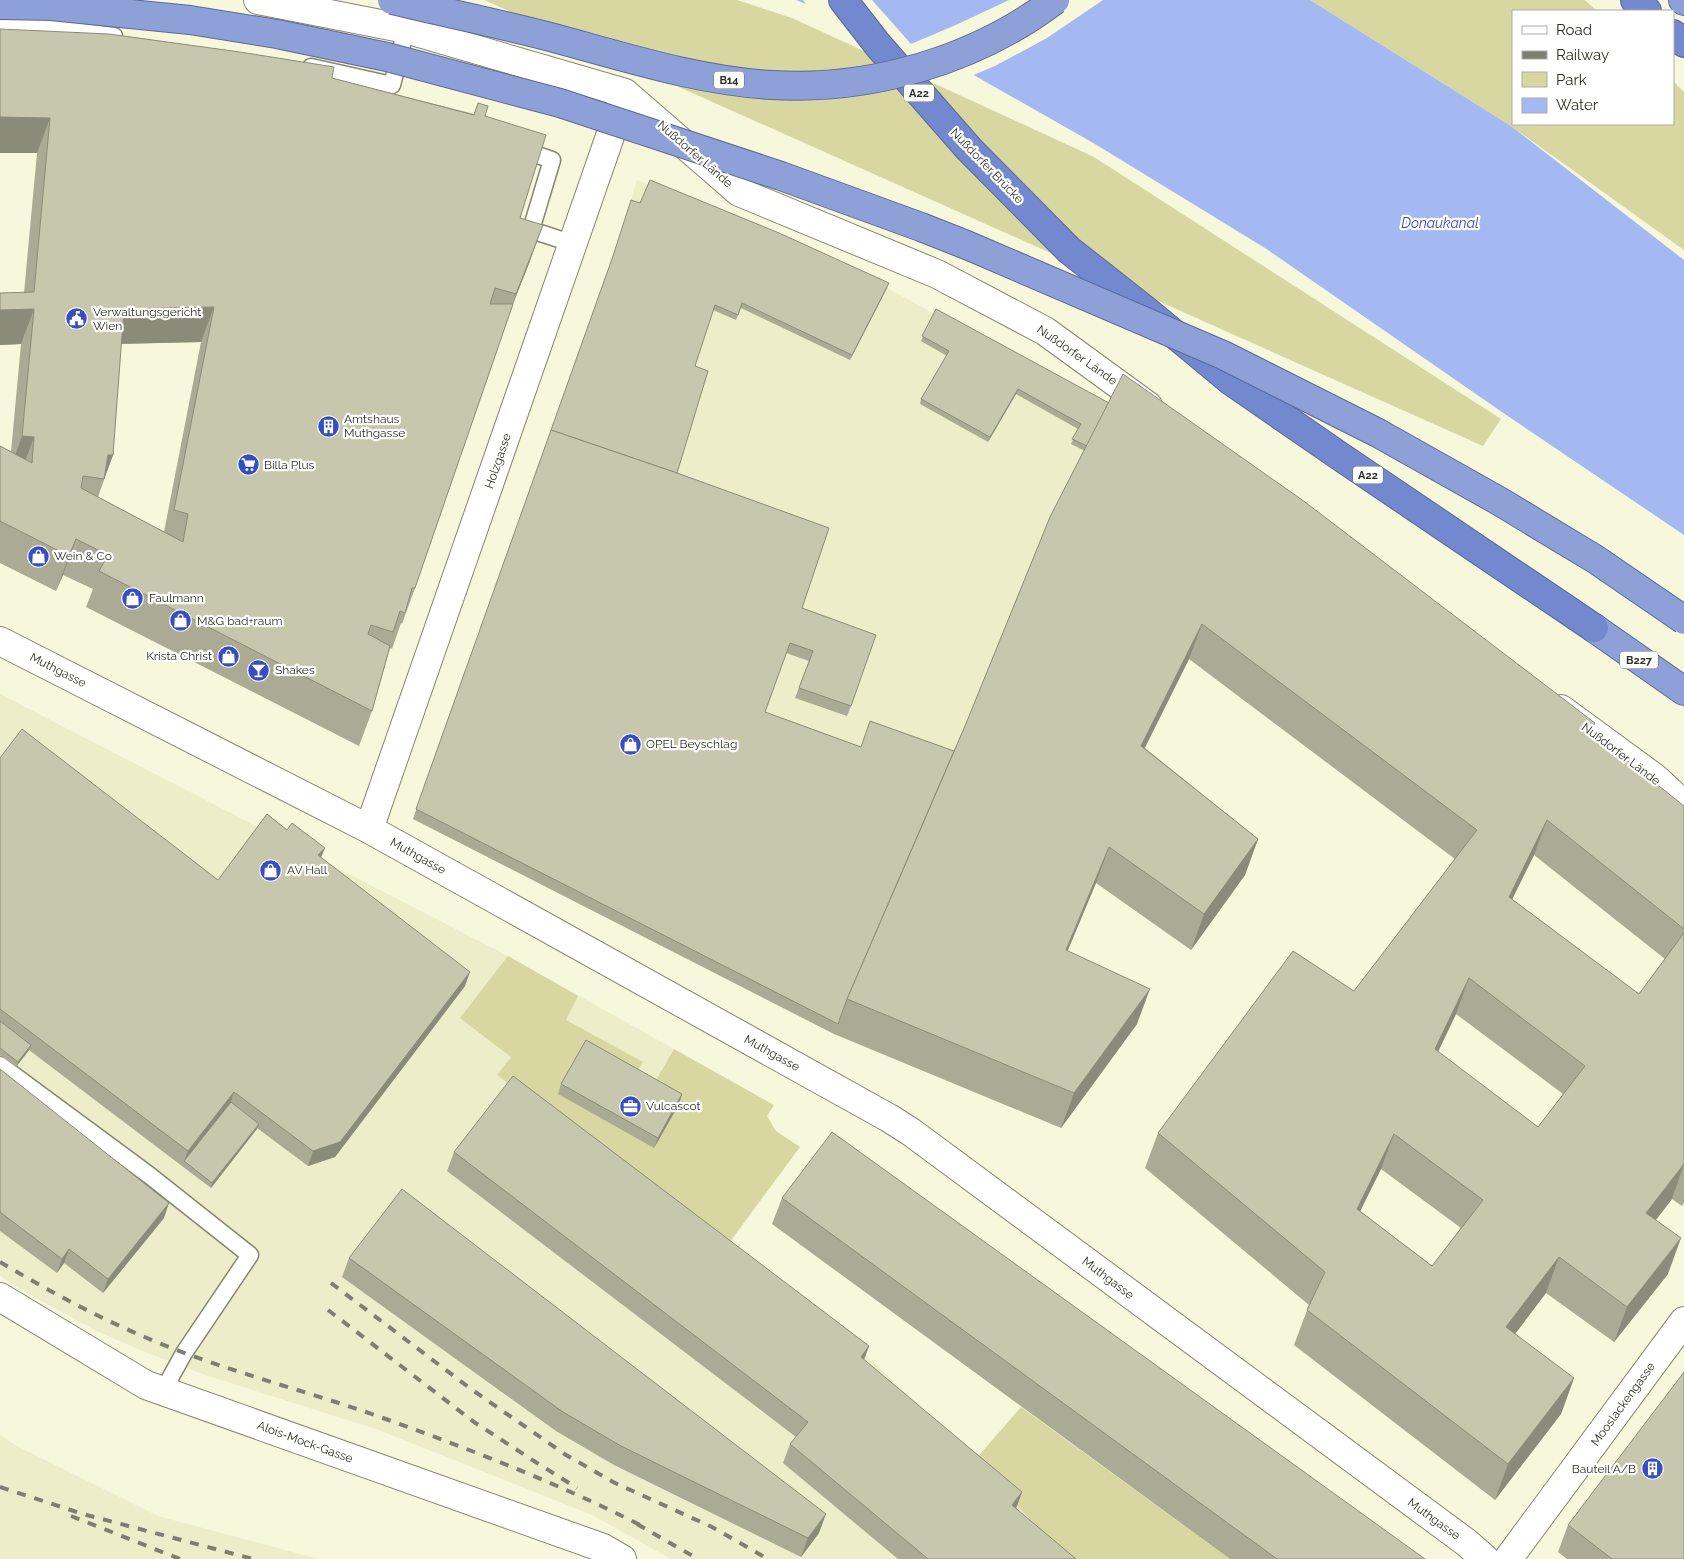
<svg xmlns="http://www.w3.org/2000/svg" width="1684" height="1559" font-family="Raleway,sans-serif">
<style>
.built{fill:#ededca}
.green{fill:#d8d7a2}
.water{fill:#a4b8f2}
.pier{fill:#f7f7dc}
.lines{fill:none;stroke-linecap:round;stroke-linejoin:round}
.service-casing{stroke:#87876e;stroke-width:19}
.minor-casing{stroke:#87876e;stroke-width:30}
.tertiary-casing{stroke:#87876e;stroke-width:30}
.trunk-casing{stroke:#5b6994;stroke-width:30}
.motorway-casing{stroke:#5b6994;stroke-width:30}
.service{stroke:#fff;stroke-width:16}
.minor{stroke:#fff;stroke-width:28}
.tertiary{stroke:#fff;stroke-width:28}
.trunk{stroke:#8ea0d8;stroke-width:28}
.motorway{stroke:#7288cf;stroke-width:28}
.rail{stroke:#7f7f6f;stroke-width:4;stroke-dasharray:9 9;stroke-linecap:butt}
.trunk-bridge-casing{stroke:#5b6994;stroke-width:30;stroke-linecap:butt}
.trunk-bridge{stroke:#8ea0d8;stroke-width:28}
.wall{fill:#abab95;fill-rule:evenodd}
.shaded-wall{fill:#8b8b79}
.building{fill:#c7c7ad;stroke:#8b8b79;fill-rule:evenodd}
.labels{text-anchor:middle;stroke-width:4.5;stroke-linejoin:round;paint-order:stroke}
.shield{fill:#fff;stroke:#6d6d66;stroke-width:1}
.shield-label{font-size:11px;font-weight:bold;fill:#2f2f25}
.street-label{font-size:12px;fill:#2f2f25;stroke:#fff}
.poi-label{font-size:12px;fill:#2f2f25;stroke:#fff;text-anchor:start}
.water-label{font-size:14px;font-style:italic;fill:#35499c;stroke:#fff}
</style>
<rect width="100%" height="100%" fill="#f7f7dc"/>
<!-- built -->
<g class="built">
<path d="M637,180l140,58 110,50 223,122 -158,351 -118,273 -421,-215 173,-485 26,-73z"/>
<path d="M0,694l508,262 266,149 -7,11 9,15 24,16 -74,101 150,116 98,97 94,98h-265l-2,-2 -2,2h-128l-79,-44 -216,-86 -171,-54 -65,-25 -41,-18 -60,-32 -39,-24z"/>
<path d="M0,1435l15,10 143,71 161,43h-319z"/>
</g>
<!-- green -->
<g class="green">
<path d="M484,0h253l55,18 302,139 407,262 -18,27z"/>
<path d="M1310,0h275l12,11h-84v113h160v-43l11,11v158l-173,-124z"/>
<path d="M508,956l70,40 -12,24 77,42 -10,17 18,10 23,-40 100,56 -7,11 9,15 24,16 -75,101 -228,-173 14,-18 -51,-39z"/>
<path d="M1021,1407l209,152h-162l-94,-98z"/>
</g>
<!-- water -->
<path class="water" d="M796,0h514l201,126 173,134v275l-185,-125 -234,-162 -170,-104 -146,-83z"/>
<!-- pier -->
<path class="pier" d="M803,0h69l39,44 47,-20 51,-24h94l-56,38 -52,28 -24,10 -23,-13 -141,-57z"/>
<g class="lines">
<defs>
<g id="service">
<path d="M0,23h12l102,13"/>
<path d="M311,67l81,18 14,-56"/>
<path d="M520,149l32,11 -21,70 43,14"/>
<path d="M0,1065l149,110 101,80 -66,98 -21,38"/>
</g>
<g id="minor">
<path d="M369,829l254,-730"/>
<path d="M0,1297l146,88 457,163 19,11"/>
<path d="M1508,1559l176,-238"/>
</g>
<g id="tertiary">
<path d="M258,0l148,29 219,64 114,99 198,82 108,57 103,75"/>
<path d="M0,641l369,188 520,289 22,14 556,411 18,16"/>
<path d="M1561,709l94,69 29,27"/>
</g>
<g id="trunk">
<path d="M1683,0l1,1"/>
<path d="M1594,628l90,63"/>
</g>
<g id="motorway">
<path d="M843,0l35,45 91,104 100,101 80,63 82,68 110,76 253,171"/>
<path d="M1635,0l12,11"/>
<path d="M1673,34l11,9"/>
</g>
</defs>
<!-- service casing -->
<use href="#service" class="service-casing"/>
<!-- minor casing -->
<use href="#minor" class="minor-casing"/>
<!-- tertiary casing -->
<use href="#tertiary" class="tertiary-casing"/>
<!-- trunk casing -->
<use href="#trunk" class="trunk-casing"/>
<!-- motorway casing -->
<use href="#motorway" class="motorway-casing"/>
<!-- service -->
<use href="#service" class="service"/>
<!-- minor -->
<use href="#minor" class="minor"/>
<!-- tertiary -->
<use href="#tertiary" class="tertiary"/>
<!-- trunk -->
<use href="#trunk" class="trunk"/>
<!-- motorway -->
<use href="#motorway" class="motorway"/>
<!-- rail -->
<g class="rail">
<path d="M0,1262c47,28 97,55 147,76 77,33 158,52 236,80 89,32 177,66 261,109"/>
<path d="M331,1283l140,106 95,66 49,28 97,44 56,32"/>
<path d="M328,1310l146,112 60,39 43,27"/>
<path d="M0,1487l83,27 170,45"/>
<path d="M71,1516l109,43"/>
<path d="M637,1524l61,35"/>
</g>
<defs>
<g id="trunk-bridge">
<path d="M392,0c54,13 109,24 162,38 71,19 144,43 218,47 99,6 204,-25 283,-85"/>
<path d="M0,5l51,1 139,14 87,14 110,23 173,46 221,73 140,51 48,19 254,109 155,78 121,68 96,58 89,61"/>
</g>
</defs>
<!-- trunk-bridge casing -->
<use href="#trunk-bridge" class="trunk-bridge-casing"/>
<!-- trunk-bridge -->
<use href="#trunk-bridge" class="trunk-bridge"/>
</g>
<!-- wall -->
<g class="wall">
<path d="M0,29l332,49 142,36 4,-11 7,13 35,102 10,43 -17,43 -98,284 -13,36 -1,-1 -9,26 -2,-1 -18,63 -13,35 -273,-139 7,-18 -30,-14 -7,16 -56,-28v-117l11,6 10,-108 -21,1v-52h24l13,-140h-37zM201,342l-37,190 -66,-35 15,-42 8,-111z"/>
<path d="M612,261l275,27 -37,72 -109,-52 -5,12 -23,-10 -18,56 -18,107 125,135 49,98 -4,10 -52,-18 14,-37 -23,-8 -21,59 96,35 93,4 131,-300 -14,-7 7,-15 -62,-35 -28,48 -68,-38 1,-5 26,-43 -26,-15 15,-32 659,414 -4,9 93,74v397l-2,3 -10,-7 -16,21 12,54 -54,68 -68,-49 -31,41 59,44 -13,36 -66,86 -201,-155 15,-40 -164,-137 13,-35 196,-142 101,-132 -266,-200 -44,89 113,91 -13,36 -54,75 -95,-67 -29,68 70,73 -76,104 -227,-94 -421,-215zM1534,855l131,104 -26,35 -127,-95zM1456,1014l107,80 -25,33 -100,-75zM1381,1169l80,59 -29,38 -72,-55z"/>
<path d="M0,758l218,122 69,-50 38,18 -4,9 144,129 -130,171 -27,9 -51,-38 -46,60 -182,-138 -13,17 -16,-12z"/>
<path d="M0,1069l164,149 -61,75 -39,-30 -7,10 -57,-42z"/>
<path d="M561,1084l121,10 -3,10 -25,44 -96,-54z"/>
<path d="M454,1152l415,194 -5,14 158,132 -6,17 60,50h-178l-115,-96 7,-19 6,-7 -349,-266z"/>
<path d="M782,1198l643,361h-195l-458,-335z"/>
<path d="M349,1258l470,275 -18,24 -187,-92 -58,-34 -214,-154z"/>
<path d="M1568,1525l116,34h-117l-9,-7z"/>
</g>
<!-- shaded-wall -->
<g class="shaded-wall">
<path d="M0,117l50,1 -13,35h-37z"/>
<path d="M543,225l-13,36 -27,68 13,-35z"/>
<path d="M889,283l-2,5 -37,72 2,-5z"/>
<path d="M214,307l-13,35 -90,2 13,-35z"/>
<path d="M34,309l-13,35 -21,1v-35z"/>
<path d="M1018,389l-2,5 -28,48 2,-5z"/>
<path d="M22,436l12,1 -13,35h-12z"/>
<path d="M108,455h5l-9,24z"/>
<path d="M76,539l-13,36 -7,16 13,-35z"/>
<path d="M1202,624l-13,35 -61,122 13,-35z"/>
<path d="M1547,820l-13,35 -38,77 13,-35z"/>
<path d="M1258,839l-13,36 -54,75 13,-36z"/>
<path d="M1109,847l-13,36 -43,103 13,-36z"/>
<path d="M325,848l-6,14 -1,-7z"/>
<path d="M470,972l-5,14 -130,171 -27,9 5,-15z"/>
<path d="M1469,978l-13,36 -34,71 13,-36z"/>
<path d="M1150,989l-13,35 -76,104 13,-35z"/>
<path d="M31,1045l-2,5 -13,17 2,-5z"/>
<path d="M234,1092l-5,15 -45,54 4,-10z"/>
<path d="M682,1094l-3,10 -25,44 4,-10z"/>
<path d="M259,1124l-2,5 -46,59 1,-5z"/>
<path d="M1394,1134l-13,35 -37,75 13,-35z"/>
<path d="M1684,1164l-12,35 -39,50 13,-36z"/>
<path d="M169,1203l-5,15 -61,75 5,-14z"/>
<path d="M1681,1238l-13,36 -54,68 13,-35z"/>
<path d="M69,1249l-5,14 -7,10 5,-14z"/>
<path d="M1559,1257l-13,36 -53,70 13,-36z"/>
<path d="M869,1346l-7,19 -1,-8z"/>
<path d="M1574,1378l-13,36 -66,86 13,-36z"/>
<path d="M1022,1492l-7,19 -3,-6z"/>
<path d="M826,1514l-7,19 -18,24 7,-19z"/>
</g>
<!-- building -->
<g class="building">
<path d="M0,29l109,5 131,18 94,15 -2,11 142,37 4,-12 10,3 -3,10 61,19 -26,83 23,7 -27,69 -21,-6 -5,16h23l-98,284h-3l-7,25 -5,-2 -7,21 -22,-7 -3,9 22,12 -18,65 -273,-140 9,-16 -32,-16 -7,17 -69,-35v-75l32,17 2,-26 -12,-1 12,-127 -34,1v-17l34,-1 16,-174 -50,-1zM214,307l-40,203 14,4 -5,28 -102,-54 2,-12 21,3 4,-24h5l11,-146z"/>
<path d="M650,180l129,53 110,50 -37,72 -110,-52 -4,12 -23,-10 -20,61 13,5 -31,102 -126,-43 62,-174 18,-56 9,3z"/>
<path d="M936,309l173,94 -22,43 -15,-7 9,-15 -63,-35 -28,48 -69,-38 28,-48 -27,-15z"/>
<path d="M1123,374l182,128 290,221 -5,8 94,75v123l-137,-109 -38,77 130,97 45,-61v231l-38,49 35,25 -54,69 -68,-50 -53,70 68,51 -66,86 -201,-154 18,-38 -167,-139 135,-182 61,40 123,-161 -275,-206 -61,122 117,93 -54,75 -95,-67 -43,103 84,39 -76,104 -227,-94 118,-273 85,-209zM1469,978l116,88 -47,61 -103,-78zM1394,1134l89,66 -51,66 -75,-57z"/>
<path d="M551,430l126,43 152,55 -27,80 74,27 -25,71 -52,-18 14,-37 -23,-8 -25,69 96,35 9,-26 84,30 -107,248 -9,25 -422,-215z"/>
<path d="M22,729l196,151 49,-66 20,16 5,-7 33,25 -7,7 152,117 -130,170 -27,9 -79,-59 -46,59 -188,-142v-251z"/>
<path d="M0,1021l31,24 -13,17 -18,-14z"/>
<path d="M586,1040l96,54 -24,44 -97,-54z"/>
<path d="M0,1069l169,134 -61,76 -39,-30 -7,10 -62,-47z"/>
<path d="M513,1076l356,270 -8,11 161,135 -10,13 64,54h-148l-138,-115 18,-22 -354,-270z"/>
<path d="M231,1102l28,22 -47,59 -28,-22z"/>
<path d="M832,1132l593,427h-148l-495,-361z"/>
<path d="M402,1189l424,325 -18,24 -187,-92 -58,-34 -214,-154z"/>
<path d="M1684,1372v187h-72l-44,-34z"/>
</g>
<!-- icons -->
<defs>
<symbol id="civic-disc" viewBox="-11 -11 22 22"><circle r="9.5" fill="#384ec0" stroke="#fff"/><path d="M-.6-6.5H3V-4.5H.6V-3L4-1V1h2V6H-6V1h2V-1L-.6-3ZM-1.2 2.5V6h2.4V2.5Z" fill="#fff"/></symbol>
<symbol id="building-disc" viewBox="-11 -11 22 22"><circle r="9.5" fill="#384ec0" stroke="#fff"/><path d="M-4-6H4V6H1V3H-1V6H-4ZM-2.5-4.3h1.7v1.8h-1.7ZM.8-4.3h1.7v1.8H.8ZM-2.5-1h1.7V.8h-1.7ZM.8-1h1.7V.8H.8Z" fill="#fff"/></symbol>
<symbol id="supermarket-disc" viewBox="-11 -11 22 22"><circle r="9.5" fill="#384ec0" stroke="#fff"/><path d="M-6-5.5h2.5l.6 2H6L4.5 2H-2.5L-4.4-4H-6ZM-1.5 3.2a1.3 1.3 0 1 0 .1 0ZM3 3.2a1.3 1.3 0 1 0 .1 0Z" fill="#fff"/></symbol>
<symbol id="shop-disc" viewBox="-11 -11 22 22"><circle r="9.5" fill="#384ec0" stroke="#fff"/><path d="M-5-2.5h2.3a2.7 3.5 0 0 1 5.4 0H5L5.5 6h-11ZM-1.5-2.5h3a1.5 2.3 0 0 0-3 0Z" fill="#fff"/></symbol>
<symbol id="bar-disc" viewBox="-11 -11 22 22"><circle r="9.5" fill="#384ec0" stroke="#fff"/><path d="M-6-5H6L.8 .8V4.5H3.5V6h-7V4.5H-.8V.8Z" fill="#fff"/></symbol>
<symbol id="office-disc" viewBox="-11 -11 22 22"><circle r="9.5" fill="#384ec0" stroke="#fff"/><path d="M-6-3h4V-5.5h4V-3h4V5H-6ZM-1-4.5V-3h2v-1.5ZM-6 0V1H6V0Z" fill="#fff"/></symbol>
</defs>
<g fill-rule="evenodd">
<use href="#civic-disc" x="64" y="306" width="25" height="25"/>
<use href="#building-disc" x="316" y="414" width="25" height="25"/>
<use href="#supermarket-disc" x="236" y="452" width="25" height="25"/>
<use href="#shop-disc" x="26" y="544" width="25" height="25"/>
<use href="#shop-disc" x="120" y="586" width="25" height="25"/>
<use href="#shop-disc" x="168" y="608" width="25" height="25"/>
<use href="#shop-disc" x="216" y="644" width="25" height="25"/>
<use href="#bar-disc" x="246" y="658" width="25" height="25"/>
<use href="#shop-disc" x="618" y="732" width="25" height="25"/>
<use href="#shop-disc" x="258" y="858" width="25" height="25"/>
<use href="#office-disc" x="618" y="1094" width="25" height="25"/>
<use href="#building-disc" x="1640" y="1456" width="25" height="25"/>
</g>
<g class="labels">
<!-- shield labels -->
<g class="shield">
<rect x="714" y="71.5" width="30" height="17" rx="4"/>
<rect x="904" y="84.5" width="30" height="17" rx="4"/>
<rect x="1353" y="466.5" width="30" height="17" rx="4"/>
<rect x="1620" y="651.5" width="38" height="17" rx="4"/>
</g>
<g class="shield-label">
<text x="729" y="84">B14</text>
<text x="919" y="97">A22</text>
<text x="1368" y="479">A22</text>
<text x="1639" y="664">B227</text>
</g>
<!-- street labels -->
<g class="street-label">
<text transform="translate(695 154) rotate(41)" y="4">Nußdorfer Lände</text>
<text transform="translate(987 166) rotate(46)" y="4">Nußdorfer Brücke</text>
<text transform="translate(1077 355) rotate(35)" y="4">Nußdorfer Lände</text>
<text transform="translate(498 461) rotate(-71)" y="4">Holzgasse</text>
<text transform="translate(58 670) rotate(27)" y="4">Muthgasse</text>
<text transform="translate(1621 754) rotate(37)" y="4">Nußdorfer Lände</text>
<text transform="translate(418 856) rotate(29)" y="4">Muthgasse</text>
<text transform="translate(772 1053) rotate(29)" y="4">Muthgasse</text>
<text transform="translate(1108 1278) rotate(37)" y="4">Muthgasse</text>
<text transform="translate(1623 1404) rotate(-54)" y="4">Mooslackengasse</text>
<text transform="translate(305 1442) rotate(20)" y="4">Alois-Mock-Gasse</text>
<text transform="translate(1434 1519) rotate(36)" y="4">Muthgasse</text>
</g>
<!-- poi labels -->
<g class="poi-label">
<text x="93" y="316">Verwaltungsgericht<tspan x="93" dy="14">Wien</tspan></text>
<text x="344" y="423">Amtshaus<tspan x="344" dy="14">Muthgasse</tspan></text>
<text x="264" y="469">Billa Plus</text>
<text x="54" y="560">Wein &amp; Co</text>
<text x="149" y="602">Faulmann</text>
<text x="197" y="625">M&amp;G bad+raum</text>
<text x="212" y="660" text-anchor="end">Krista Christ</text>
<text x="275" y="674">Shakes</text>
<text x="646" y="748">OPEL Beyschlag</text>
<text x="287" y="874">AV Hall</text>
<text x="646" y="1110">Vulcascot</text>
<text x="1636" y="1473" text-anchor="end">Bauteil A/B</text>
</g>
<!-- water labels -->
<g class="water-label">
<text x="1440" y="228">Donaukanal</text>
</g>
</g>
<!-- legend -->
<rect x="1512" y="10" width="162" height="115" fill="#ffffff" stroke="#acaca8"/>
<rect x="1522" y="26" width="25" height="8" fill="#ffffff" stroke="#acaca8"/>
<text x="1556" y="35" font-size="15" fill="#2f2f25">Road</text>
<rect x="1522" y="51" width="25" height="8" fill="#7f7f6f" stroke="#acaca8"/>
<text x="1556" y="60" font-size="15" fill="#2f2f25">Railway</text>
<rect x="1522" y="72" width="25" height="15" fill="#d8d7a2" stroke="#acaca8"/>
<text x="1556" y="85" font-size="15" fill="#2f2f25">Park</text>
<rect x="1522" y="98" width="25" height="15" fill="#a4b8f2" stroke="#acaca8"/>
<text x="1556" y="110" font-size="15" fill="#2f2f25">Water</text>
</svg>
